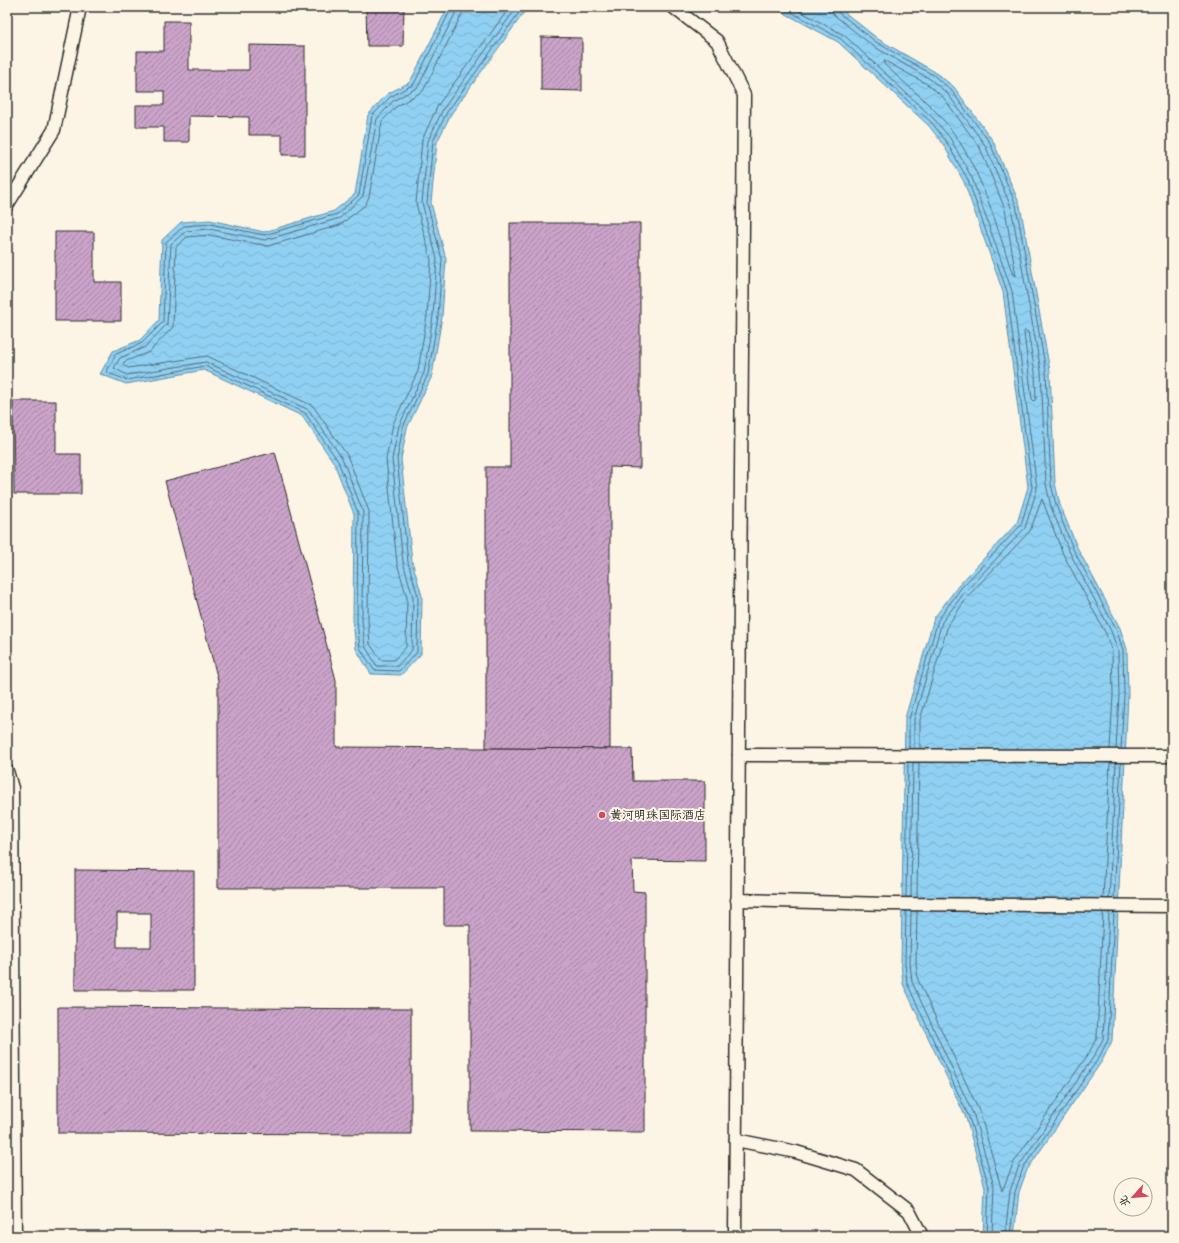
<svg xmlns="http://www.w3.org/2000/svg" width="1179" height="1243" font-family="Mali,'LXGW WenKai TC',sans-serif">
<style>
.water{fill:url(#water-waves);stroke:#688ea2}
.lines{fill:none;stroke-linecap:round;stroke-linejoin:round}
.shore{stroke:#536d7b;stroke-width:1}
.building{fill:url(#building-hatch);stroke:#2b2b2b;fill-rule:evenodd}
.lane-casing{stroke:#2b2b2b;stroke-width:15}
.lane{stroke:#fcf5e5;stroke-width:12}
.poi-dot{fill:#d1495b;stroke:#fcf5e5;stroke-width:1.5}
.labels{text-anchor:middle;stroke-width:4;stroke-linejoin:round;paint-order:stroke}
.poi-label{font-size:12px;fill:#2b2b2b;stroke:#fcf5e5;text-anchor:start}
</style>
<defs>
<pattern id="water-waves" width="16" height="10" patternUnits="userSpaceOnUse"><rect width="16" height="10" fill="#90d0f2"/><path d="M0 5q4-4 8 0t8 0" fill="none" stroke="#7cb3d0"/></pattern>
<pattern id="building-hatch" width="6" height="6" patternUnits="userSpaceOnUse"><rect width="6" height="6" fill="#cba3c9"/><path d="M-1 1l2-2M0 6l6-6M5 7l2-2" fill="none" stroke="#a585a3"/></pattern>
</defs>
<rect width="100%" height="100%" fill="#fcf5e5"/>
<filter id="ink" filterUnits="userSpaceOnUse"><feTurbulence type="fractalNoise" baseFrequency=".025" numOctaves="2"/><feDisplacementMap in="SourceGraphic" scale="8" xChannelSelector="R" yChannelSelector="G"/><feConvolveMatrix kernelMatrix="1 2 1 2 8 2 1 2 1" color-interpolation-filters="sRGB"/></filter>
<g filter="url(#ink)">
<!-- water -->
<g class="water">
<path d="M451,7h77l-77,107 -14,28 -6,61 15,56 -4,58 -10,59 -25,52 -6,31 11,102 10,35 -1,58 -20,21 -30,-1 -15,-25 -3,-28 1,-107 -20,-51 -32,-47 -98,-46 -78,14 -26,-10 13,-23 27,-11 19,-20 3,-80 19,-18 29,-2 54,12 70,-21 21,-17 13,-79 19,-21 23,-12 37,-73z"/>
<path d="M773,7h65l40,32 57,33 19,15 39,54 27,64 30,166 5,112 5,22 17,42 43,81 7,21 1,46 -16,346 -10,20 -75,109 -8,22 -5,44h-31l2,-49 -19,-69 -63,-134 -2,-21 4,-245 29,-100 24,-32 59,-63 11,-36 -25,-195 -39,-110 -21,-38 -14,-18 -91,-84z"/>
</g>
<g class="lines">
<!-- shore -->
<g class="shore">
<path d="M452,7l-38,77 -24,13 -18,19 -13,79 -22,19 -73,21 -54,-11 -26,2 -18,16 -3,80 -21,21 -26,11 -9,17 1,2 19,7 78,-14 100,47 33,48 20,52 -1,108 3,27 14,22 25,1 18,-19 1,-56 -10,-34 -11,-103 6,-32 25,-53 10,-57 4,-58 -15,-56 6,-62 14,-29 76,-105"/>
<path d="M457,7l-1,5 -38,75 -25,14 -16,18 -14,77 -23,22 -75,22 -56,-11 -23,2 -15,13 -4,80 -22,23 -25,11 -6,10 13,7 79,-13 103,48 33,48 21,54 -1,108 3,26 12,20h20l15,-16 1,-53 -10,-35 -11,-103 7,-33 25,-53 9,-57 4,-57 -15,-56 6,-62 15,-32 74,-102"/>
<path d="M463,7l-1,7 -39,77 -26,15 -15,15 -13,76 -4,8 -25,20 -72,21 -59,-11 -22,2 -11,10 -3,80 -24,25 -25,10 -1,3 5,3 79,-12 106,50 34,49 22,56 -1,109 2,24 11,16h13l12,-13 1,-49 -10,-35 -11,-104 7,-35 25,-53 9,-56 4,-55 -15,-57 6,-63 16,-35 72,-98"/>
<path d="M782,7l59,32 91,84 14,18 22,39 39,111 25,197 -11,37 -60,63 -23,32 -29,99v29"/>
<path d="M792,7l52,28 91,85 15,18 22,40 40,113 25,198 -12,39 -60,64 -23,30 -28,97v29"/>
<path d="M831,7l3,8 39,31 57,33 17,14 38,52 26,62 30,164 5,113 5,23 18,44 42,80 7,20 1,44 -3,54"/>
<path d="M836,7l2,5 38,30 57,33 18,15 39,53 26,62 30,166 5,113 5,21 17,44 43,80 7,21 1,45 -3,54"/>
<path d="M885,61l42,23 16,13 37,51 25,61 11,67 -3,-1c-16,-47 -29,-98 -58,-140 -18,-27 -47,-48 -71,-71z"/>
<path d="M1025,331l3,1 7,40 1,27 -2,2 -2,-2 -8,-66z"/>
<path d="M920,748v-28l28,-95 21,-30 61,-64 12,-32 21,55 43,80 6,18 1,43 -3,54"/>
<path d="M906,897l2,-135"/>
<path d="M911,897l2,-135"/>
<path d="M917,897l2,-135"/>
<path d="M1103,899l7,-136"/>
<path d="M1109,899l7,-136"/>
<path d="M1114,899l7,-136"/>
<path d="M906,911l-1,52 2,20 62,134 20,70 -2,49"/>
<path d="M911,911l-1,52 2,19 62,134 20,70 -2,50"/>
<path d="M917,911l-1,52 2,17 62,133 22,78 12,-29 75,-109 8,-16 6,-124"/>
<path d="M1005,1236l5,-45 9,-25 75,-110 9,-17 6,-126"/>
<path d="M1010,1236l5,-44 8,-24 75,-109 10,-19 6,-127"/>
</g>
</g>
<!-- building -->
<g class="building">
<path d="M366,7h38l-1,39h-36z"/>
<path d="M164,21h25v49h60v-25l56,1v109h-23v-20h-33v-18l-60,-1v26h-25v-15h-28v-22h28v-14h-27v-40h27z"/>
<path d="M541,37l41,1v53l-41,-1z"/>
<path d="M510,223h130v245l-30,-1v282l-124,-1v-281h24z"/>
<path d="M55,232h39v50h27v39h-66z"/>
<path d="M13,401h43v53h25v40h-67z"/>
<path d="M275,452l61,228v67l296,2 1,32h72v80l-73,-1 1,31 12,1v240l-175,-1v-206h-26v-37h-226v-208l-53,-199z"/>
<path d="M75,870l119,1v119h-119zM117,913h34v34h-34z"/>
<path d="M58,1007l353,2v125l-353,-1z"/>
</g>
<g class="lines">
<defs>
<g id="lane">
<path d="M673,7l44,34 27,54 -9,1141"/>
<path d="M7,205l47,-75 26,-123"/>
<path d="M739,755l433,1"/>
<path d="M7,771l5,17 3,448"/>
<path d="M737,900l150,4 285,2"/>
<path d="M736,1140l60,12 60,18 53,41 13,25"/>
</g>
</defs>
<!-- lane casing -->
<use href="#lane" class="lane-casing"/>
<!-- lane -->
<use href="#lane" class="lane"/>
</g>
</g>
<!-- markers -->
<circle class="poi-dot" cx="602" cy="815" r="4"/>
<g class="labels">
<!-- poi labels -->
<g class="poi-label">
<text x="610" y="819">黄河明珠国际酒店</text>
</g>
</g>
<!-- margin -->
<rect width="1179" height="1243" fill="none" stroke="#fcf5e5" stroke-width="24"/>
<rect x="12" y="12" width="1155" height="1219" fill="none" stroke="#2b2b2b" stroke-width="1.5" filter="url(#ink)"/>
<!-- north arrow -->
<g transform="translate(1133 1197) rotate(243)"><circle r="19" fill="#fcf5e5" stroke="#a8a49b"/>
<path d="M0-3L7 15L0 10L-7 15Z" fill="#d1495b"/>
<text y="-6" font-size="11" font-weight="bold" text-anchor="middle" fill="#2b2b2b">北</text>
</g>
</svg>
